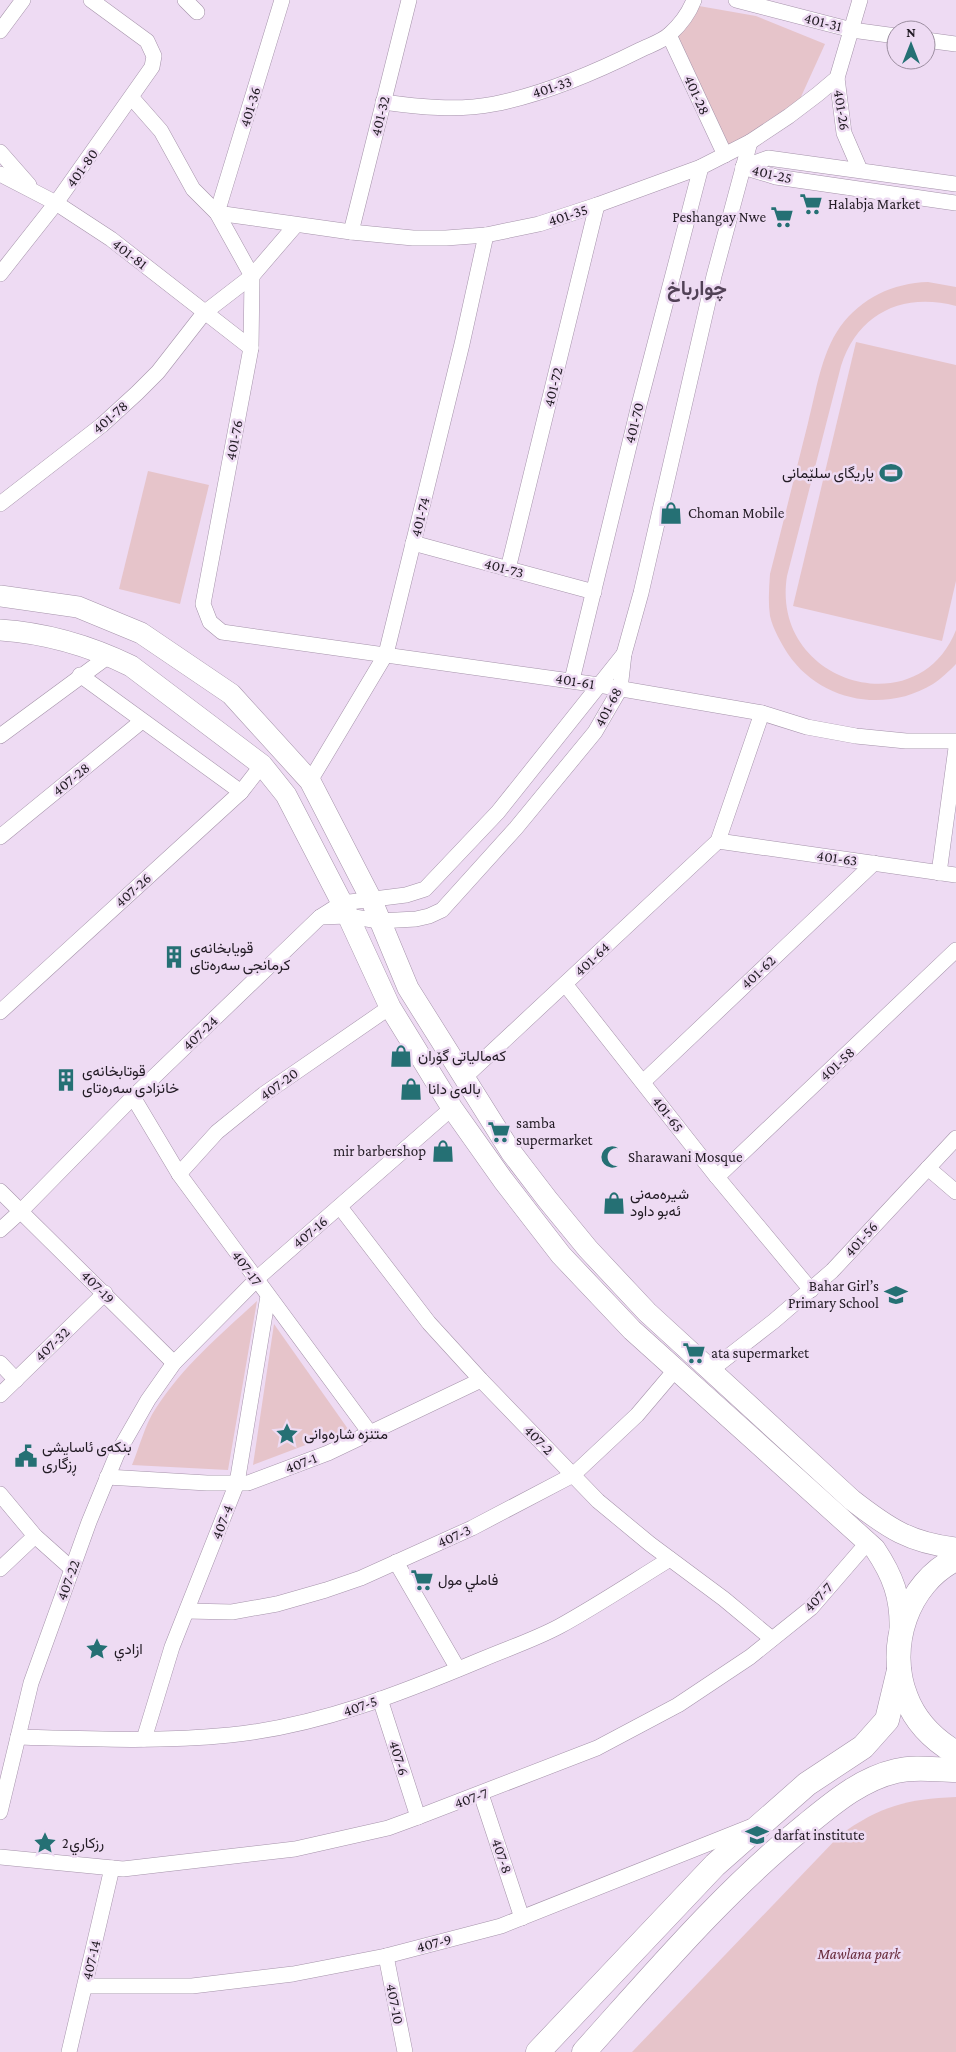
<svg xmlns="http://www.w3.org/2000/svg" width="956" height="2052" font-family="'Crimson Pro',Vazirmatn,serif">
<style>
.green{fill:#e6c4ca}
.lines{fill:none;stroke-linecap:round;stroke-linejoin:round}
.street-casing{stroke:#a593aa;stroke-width:16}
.secondary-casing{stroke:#a593aa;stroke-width:22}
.primary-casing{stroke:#a593aa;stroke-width:25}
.street{stroke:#fff;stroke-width:15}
.secondary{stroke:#fff;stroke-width:21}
.primary{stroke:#fff;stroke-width:24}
.labels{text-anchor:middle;stroke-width:5;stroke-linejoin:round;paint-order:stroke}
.street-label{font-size:15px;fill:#221b24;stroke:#eedbf3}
.poi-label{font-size:15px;fill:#221b24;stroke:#eedbf3;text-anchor:start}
.park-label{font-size:15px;font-style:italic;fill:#682b3b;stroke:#eedbf3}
.district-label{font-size:20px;font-weight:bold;fill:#524257;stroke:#eedbf3}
</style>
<rect width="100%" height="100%" fill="#eedbf3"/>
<!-- green -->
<g class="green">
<path d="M699,6l57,10 69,28 -25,55 -73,50 -54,-113z"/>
<path d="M928,282l28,5v19c-53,-14 -98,7 -115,60l-54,210c-17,107 131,151 169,54v34c-7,7 -15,15 -23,20 -49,30 -113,17 -145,-30 -7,-11 -15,-25 -18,-38 -2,-14 -1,-28 0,-42 13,-50 25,-100 38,-151 8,-31 13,-69 32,-96 21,-29 53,-44 88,-45z"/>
<path d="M856,342l100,23v216l-14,60 -149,-35z"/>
<path d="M148,471l61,14 -29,119 -61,-15z"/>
<path d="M257,1301l-29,169 -96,-5c8,-19 13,-41 24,-57 27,-42 65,-74 101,-107z"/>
<path d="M274,1324l74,105 -95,36z"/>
<path d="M956,1797v255h-324l208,-217c40,-29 67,-36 116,-38z"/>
</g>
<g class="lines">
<defs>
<g id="street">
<path d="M185,0l12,12"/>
<path d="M282,0l-65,213 134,19 62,6h33l40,-3 53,-11 58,-19 104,-38 49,-25 39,-26 29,-22 19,-16 23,-78"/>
<path d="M736,0l116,30 44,6"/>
<path d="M0,31l23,-31"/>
<path d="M669,35l56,120"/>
<path d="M926,40l30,4"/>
<path d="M837,78l7,55 16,37"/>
<path d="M132,98l29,33 32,58 24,24 35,63 -1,72 -48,256 7,18 12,10 377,53 163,28 45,14 49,9 50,5h50"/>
<path d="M383,102c36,5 75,9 111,2 51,-10 100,-31 146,-54 10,-5 23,-9 30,-16 11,-10 19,-21 24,-34"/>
<path d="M0,152l29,33"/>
<path d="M743,167l33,10 180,26"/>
<path d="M743,167l25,-9 188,26"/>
<path d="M0,174l56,29 55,36 140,109"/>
<path d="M351,232l58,-232"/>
<path d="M0,274l56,-71 96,-136 2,-11 -7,-15 -56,-41"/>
<path d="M0,504l102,-79 35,-32 21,-21 46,-59 48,-37 43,-50"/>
<path d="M413,543l181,49"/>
<path d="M508,569l89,-364"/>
<path d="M80,675l161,117"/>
<path d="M572,680l67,-275 62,-238"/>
<path d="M0,736l110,-81"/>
<path d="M310,781l76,-127 76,-310 24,-109"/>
<path d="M0,837l142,-116"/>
<path d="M718,841l238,34"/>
<path d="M939,873l17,-125"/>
<path d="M320,917l28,-1 31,5 37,-2 13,-3 13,-6 74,-82 79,-96 25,-43 4,-35 17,-61 73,-317 36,-134"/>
<path d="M565,984l152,193 94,113"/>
<path d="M0,1012l241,-220 21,-27"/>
<path d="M465,1077l253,-236 44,-128"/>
<path d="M643,1082l231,-219"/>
<path d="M133,1097l46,77 191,259"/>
<path d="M928,1168l28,24"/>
<path d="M179,1174l38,-42 47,-38 126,-87"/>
<path d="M717,1177l239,-227"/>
<path d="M0,1191l174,172"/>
<path d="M340,1207l89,116 52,57 117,121 52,43 74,55 48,40"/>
<path d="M0,1230l21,-19 112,-114 187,-180 22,-14 64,-8 19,-6 73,-77 126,-158"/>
<path d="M0,1363l16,17"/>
<path d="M711,1370l63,-49 58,-50 124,-133"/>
<path d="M0,1395l105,-102"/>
<path d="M107,1477l100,6h41l80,-30 153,-73"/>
<path d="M0,1494l35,42 37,33"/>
<path d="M396,1562l62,107"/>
<path d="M0,1569l35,-33"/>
<path d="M187,1611l45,1 45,-8 49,-14 35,-12 111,-50 101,-53 64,-60 39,-46"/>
<path d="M380,1699l38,118"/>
<path d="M18,1737c71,2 142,5 212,-2 89,-9 172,-42 253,-76 26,-11 53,-20 77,-33 38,-21 74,-45 110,-67"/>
<path d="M144,1739l28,-92 65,-164 31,-187"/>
<path d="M481,1794l41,124"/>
<path d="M0,1812l31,-129 58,-161 28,-68 31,-54 26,-37 87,-88 191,-167"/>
<path d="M0,1857l123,12 172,-20 93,-21 30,-11 179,-69 81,-43 72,-48 61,-49 57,-66"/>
<path d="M386,1956l19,96"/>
<path d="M85,1986h107l101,-12 93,-18 115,-30 249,-99"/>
<path d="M69,2052l43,-184"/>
</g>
<g id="secondary">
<path d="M0,596l78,11 63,26 90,61 79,87 61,118 37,89 103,164 36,47 41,50 59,63 205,188c36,28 58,43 104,48"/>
<path d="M0,630c46,3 90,16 131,36l131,99 24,30 56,108 48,104 62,101 51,72 58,75 71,75 243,219c18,27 26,48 25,81"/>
</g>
<g id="primary">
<path d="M956,1559c-49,24 -70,88 -50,138 9,24 28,43 50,56"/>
<path d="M538,2052l177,-187 92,-81 56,-37 24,-27 12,-50"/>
<path d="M584,2052c71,-79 139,-160 222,-227 27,-22 55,-46 90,-54 20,-5 40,-1 60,-1"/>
</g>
</defs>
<!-- street casing -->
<use href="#street" class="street-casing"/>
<!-- secondary casing -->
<use href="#secondary" class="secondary-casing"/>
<!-- primary casing -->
<use href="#primary" class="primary-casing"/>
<!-- street -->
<use href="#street" class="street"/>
<!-- secondary -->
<use href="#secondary" class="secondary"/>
<!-- primary -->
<use href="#primary" class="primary"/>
</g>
<!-- icons -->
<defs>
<symbol id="supermarket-bare" viewBox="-9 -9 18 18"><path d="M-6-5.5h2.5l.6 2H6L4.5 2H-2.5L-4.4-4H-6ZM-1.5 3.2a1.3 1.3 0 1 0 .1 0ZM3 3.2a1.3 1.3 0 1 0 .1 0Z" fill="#257074" stroke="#eedbf3" stroke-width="2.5" paint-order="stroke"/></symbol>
<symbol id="stadium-bare" viewBox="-9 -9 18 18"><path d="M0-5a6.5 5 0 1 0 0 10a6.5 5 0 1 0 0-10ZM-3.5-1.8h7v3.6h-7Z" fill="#257074" stroke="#eedbf3" stroke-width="2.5" paint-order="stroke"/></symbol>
<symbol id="shop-bare" viewBox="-9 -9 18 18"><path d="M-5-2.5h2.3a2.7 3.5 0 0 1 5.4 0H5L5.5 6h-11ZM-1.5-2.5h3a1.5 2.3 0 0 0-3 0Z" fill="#257074" stroke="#eedbf3" stroke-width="2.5" paint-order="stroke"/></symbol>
<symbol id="building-bare" viewBox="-9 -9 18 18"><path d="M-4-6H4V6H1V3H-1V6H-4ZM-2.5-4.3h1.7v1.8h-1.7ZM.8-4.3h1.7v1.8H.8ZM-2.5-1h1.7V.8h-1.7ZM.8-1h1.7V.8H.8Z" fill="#257074" stroke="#eedbf3" stroke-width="2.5" paint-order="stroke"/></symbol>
<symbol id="mosque-bare" viewBox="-9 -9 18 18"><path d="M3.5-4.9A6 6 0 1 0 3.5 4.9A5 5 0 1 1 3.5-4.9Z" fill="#257074" stroke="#eedbf3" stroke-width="2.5" paint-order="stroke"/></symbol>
<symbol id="school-bare" viewBox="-9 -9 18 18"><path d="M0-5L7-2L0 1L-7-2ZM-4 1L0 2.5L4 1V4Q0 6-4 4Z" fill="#257074" stroke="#eedbf3" stroke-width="2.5" paint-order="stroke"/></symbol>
<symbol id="sight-bare" viewBox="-9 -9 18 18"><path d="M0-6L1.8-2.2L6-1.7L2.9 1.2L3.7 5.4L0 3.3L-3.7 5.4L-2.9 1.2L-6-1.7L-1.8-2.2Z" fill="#257074" stroke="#eedbf3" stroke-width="2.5" paint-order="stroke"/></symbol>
<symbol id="civic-bare" viewBox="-9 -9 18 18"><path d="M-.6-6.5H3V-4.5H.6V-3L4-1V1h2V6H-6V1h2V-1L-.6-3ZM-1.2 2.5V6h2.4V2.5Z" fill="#257074" stroke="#eedbf3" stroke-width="2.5" paint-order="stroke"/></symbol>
<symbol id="university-bare" viewBox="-9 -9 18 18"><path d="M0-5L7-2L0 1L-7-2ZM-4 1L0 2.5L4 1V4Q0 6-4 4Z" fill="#257074" stroke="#eedbf3" stroke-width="2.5" paint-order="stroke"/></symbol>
</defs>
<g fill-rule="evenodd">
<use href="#supermarket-bare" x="795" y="188" width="32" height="32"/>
<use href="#supermarket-bare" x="766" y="201" width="32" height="32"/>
<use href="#stadium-bare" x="875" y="457" width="32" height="32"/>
<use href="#shop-bare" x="655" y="497" width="32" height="32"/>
<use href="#building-bare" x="158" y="941" width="32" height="32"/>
<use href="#shop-bare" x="385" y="1040" width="32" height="32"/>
<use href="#building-bare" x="50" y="1064" width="32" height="32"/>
<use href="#shop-bare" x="395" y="1073" width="32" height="32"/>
<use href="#supermarket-bare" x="483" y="1116" width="32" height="32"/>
<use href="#shop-bare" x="427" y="1135" width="32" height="32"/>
<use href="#mosque-bare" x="596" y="1141" width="32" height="32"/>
<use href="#shop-bare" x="598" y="1187" width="32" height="32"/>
<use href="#school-bare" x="880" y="1279" width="32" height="32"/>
<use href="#supermarket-bare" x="678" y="1337" width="32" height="32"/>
<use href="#sight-bare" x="271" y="1418" width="32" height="32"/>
<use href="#civic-bare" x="10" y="1440" width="32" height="32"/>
<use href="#supermarket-bare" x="406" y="1564" width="32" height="32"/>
<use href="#sight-bare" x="81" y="1633" width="32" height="32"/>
<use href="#university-bare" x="741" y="1819" width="32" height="32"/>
<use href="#sight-bare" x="29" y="1827" width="32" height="32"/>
</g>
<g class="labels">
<!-- street labels -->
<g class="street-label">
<text transform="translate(823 22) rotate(14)" y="5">401-31</text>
<text transform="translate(552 87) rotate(-18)" y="5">401-33</text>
<text transform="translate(697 95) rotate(65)" y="5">401-28</text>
<text transform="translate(250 107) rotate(-73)" y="5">401-36</text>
<text transform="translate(842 110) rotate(81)" y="5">401-26</text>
<text transform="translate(380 116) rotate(-76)" y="5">401-32</text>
<text transform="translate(82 168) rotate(-54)" y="5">401-80</text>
<text transform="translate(772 174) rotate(13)" y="5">401-25</text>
<text transform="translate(568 215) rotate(-18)" y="5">401-35</text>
<text transform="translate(130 254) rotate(38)" y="5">401-81</text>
<text transform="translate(553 387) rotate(-76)" y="5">401-72</text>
<text transform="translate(110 417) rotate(-41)" y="5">401-78</text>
<text transform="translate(634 423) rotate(-76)" y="5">401-70</text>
<text transform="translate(234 440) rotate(-79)" y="5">401-76</text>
<text transform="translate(420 517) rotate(-76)" y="5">401-74</text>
<text transform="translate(504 568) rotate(15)" y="5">401-73</text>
<text transform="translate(575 681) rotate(9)" y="5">401-61</text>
<text transform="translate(608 707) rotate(-63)" y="5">401-68</text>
<text transform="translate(71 779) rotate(-39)" y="5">407-28</text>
<text transform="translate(837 858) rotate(8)" y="5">401-63</text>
<text transform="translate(133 890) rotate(-42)" y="5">407-26</text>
<text transform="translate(592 959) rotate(-43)" y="5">401-64</text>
<text transform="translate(758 972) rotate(-43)" y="5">401-62</text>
<text transform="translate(200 1033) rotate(-44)" y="5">407-24</text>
<text transform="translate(837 1064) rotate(-43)" y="5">401-58</text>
<text transform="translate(279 1084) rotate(-36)" y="5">407-20</text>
<text transform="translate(668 1114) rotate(52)" y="5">401-65</text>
<text transform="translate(310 1232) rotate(-40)" y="5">407-16</text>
<text transform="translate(861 1239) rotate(-48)" y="5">401-56</text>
<text transform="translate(247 1268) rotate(54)" y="5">407-17</text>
<text transform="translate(98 1287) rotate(45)" y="5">407-19</text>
<text transform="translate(52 1344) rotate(-44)" y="5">407-32</text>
<text transform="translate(539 1440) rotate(46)" y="5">407-2</text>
<text transform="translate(301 1463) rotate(-21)" y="5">407-1</text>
<text transform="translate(222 1522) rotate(-69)" y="5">407-4</text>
<text transform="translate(454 1536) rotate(-25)" y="5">407-3</text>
<text transform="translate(68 1580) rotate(-70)" y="5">407-22</text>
<text transform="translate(818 1597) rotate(-47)" y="5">407-7</text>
<text transform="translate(360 1706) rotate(-19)" y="5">407-5</text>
<text transform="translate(399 1758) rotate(73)" y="5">407-6</text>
<text transform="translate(471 1798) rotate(-20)" y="5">407-7</text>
<text transform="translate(502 1856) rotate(71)" y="5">407-8</text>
<text transform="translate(434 1943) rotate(-14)" y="5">407-9</text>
<text transform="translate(91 1960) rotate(-77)" y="5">407-14</text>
<text transform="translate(395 2004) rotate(79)" y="5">407-10</text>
</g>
<!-- poi labels -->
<g class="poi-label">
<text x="828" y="209">Halabja Market</text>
<text x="766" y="222" text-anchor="end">Peshangay Nwe</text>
<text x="874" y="478" text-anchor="end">یاریگای سلێمانی</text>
<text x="688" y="518">Choman Mobile</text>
<text x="190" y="953">قویابخانەی<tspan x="190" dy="17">کرمانجی سەرەتای</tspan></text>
<text x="418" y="1061">کەمالیاتی گۆران</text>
<text x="82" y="1076">قوتابخانەی<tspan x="82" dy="17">خانزادی سەرەتای</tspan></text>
<text x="428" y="1094">بالەی دانا</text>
<text x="516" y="1128">samba<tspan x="516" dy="17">supermarket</tspan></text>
<text x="426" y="1156" text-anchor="end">mir barbershop</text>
<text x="628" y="1162">Sharawani Mosque</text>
<text x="630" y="1199">شیرەمەنی<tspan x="630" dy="17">ئەبو داود</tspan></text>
<text x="879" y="1291" text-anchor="end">Bahar Girl’s<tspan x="879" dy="17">Primary School</tspan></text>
<text x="711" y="1358">ata supermarket</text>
<text x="304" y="1439">متنزه شارەوانی</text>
<text x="42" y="1452">بنکەی ئاسایشی<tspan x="42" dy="17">ڕزگاری</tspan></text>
<text x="438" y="1585">فاملي مول</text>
<text x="114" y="1654">ازادي</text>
<text x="774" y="1840">darfat institute</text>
<text x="62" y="1848">رزكاري2</text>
</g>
<!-- park labels -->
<g class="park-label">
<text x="859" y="1959">Mawlana park</text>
</g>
<!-- district labels -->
<g class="district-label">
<text x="697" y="295">چوارباخ</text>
</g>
</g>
<!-- north arrow -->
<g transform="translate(911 45)"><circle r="24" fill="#eedbf3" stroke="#9c8ea0"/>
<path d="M0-4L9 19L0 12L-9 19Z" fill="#257074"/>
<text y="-8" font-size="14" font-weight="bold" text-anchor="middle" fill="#221b24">N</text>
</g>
</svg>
